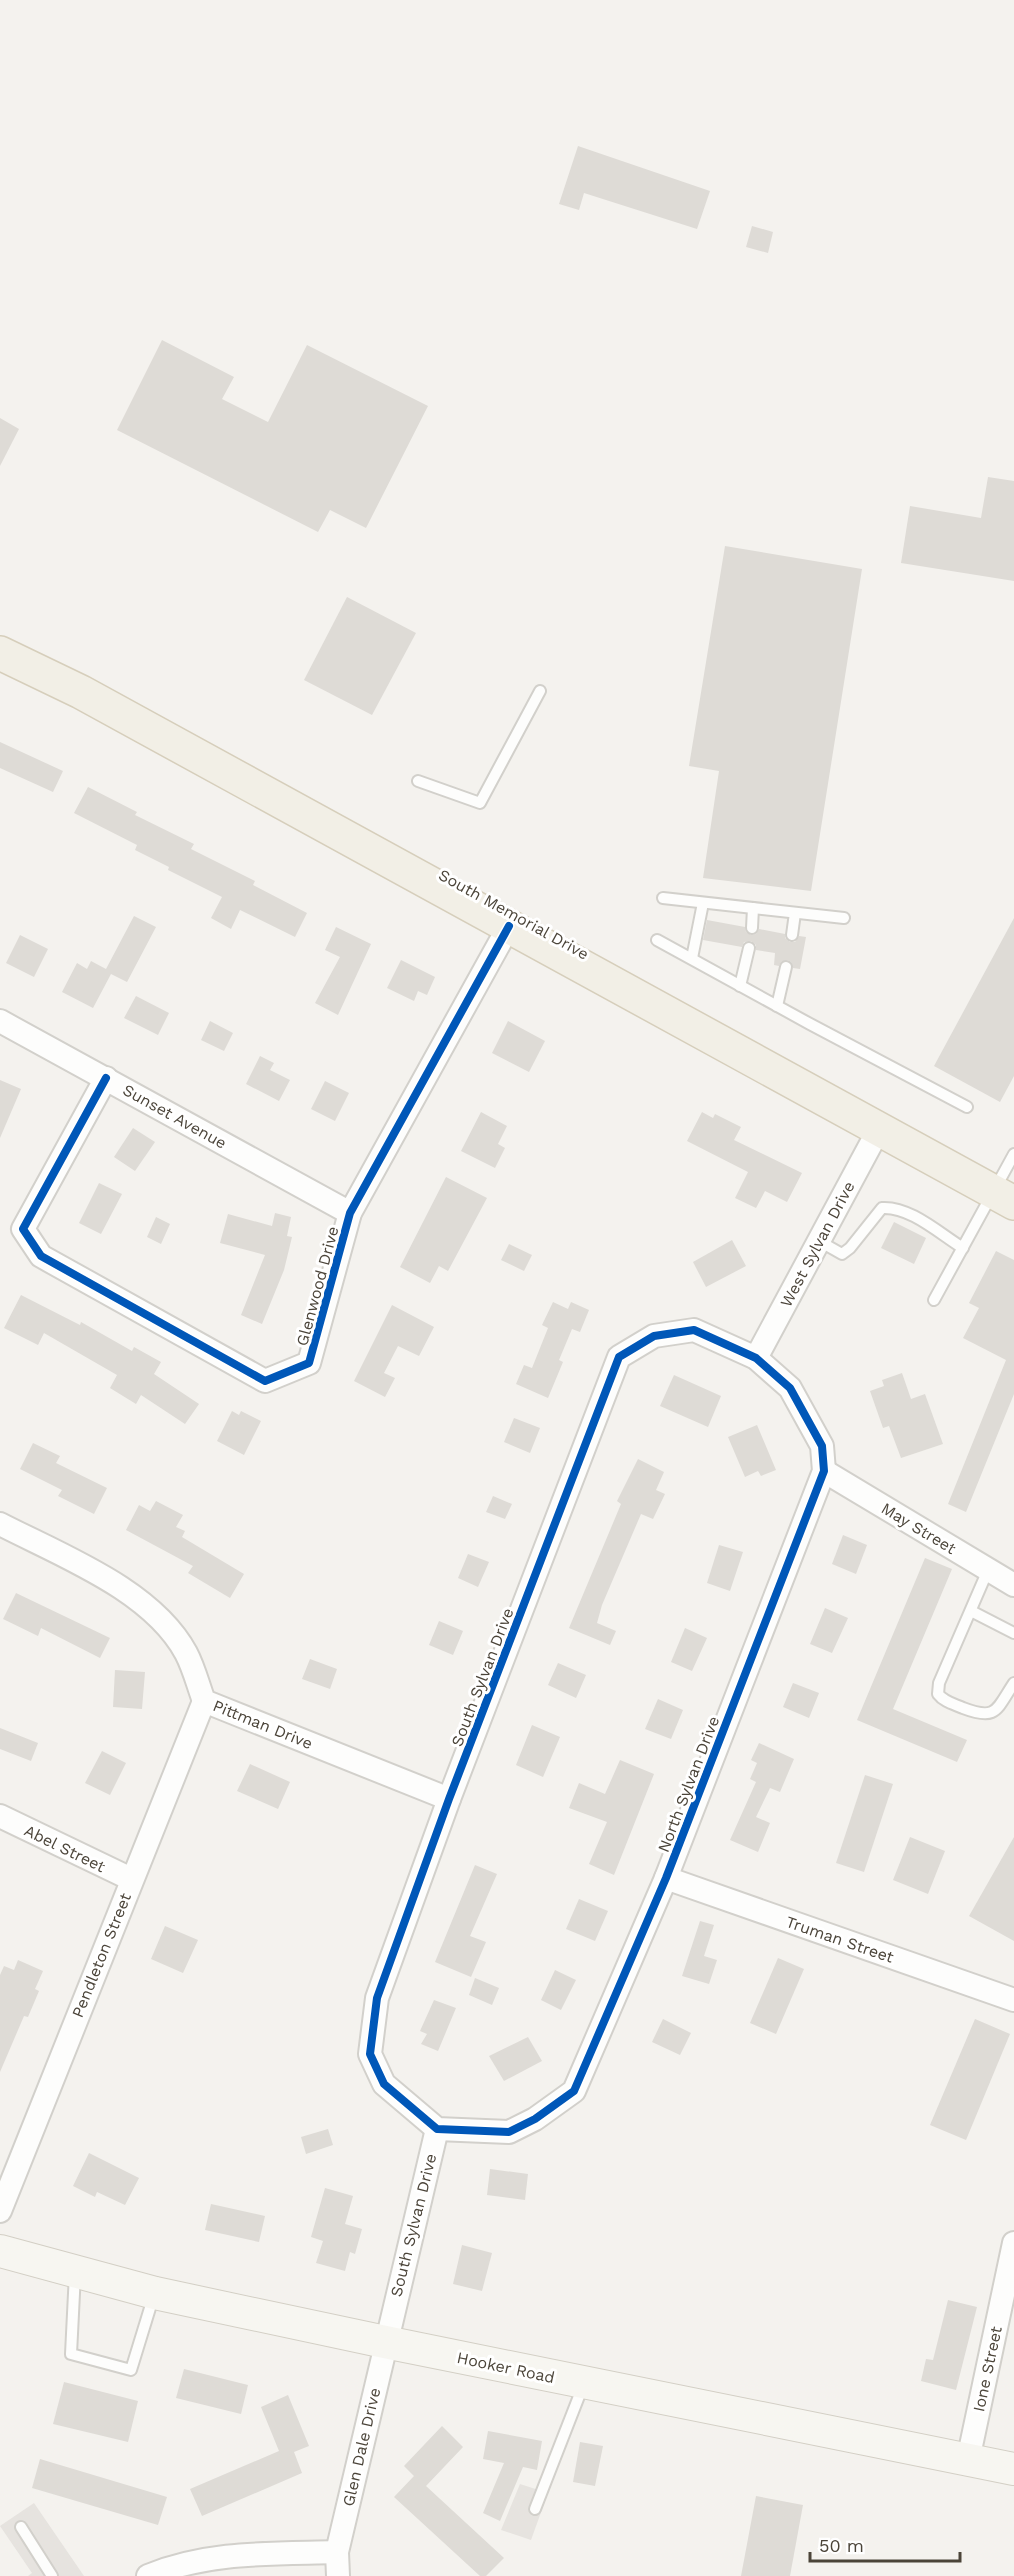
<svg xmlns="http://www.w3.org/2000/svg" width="1014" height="2576" font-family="'Work Sans',sans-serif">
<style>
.parking{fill:#e6e3df}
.building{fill:#dedbd6}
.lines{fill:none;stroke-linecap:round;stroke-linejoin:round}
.service-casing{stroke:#d2d0cb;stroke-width:14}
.minor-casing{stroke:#d2d0cb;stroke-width:26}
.secondary-casing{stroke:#d3cfc5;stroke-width:34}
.primary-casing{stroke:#d6cebb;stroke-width:36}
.service{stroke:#fdfdfc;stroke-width:10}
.minor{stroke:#fdfdfc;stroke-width:22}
.secondary{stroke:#f7f6f1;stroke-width:32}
.primary{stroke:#f2efe6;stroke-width:33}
.cycleway-casing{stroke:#fff;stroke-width:11}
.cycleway{stroke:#0057b8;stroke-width:8}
.labels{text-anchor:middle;stroke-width:6;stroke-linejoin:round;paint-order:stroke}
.street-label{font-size:16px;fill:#4b4439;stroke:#fff}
</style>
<rect width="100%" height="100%" fill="#f4f2ee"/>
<!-- parking -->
<g class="parking">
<path d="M520,2484l28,9 -17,47 -30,-10z"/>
<path d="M34,2503l50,73h-56l4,-3 -32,-47z"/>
</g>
<!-- building -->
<g class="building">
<path d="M578,146l132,45 -13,38 -113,-36 -5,17 -20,-6z"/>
<path d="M752,226l21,6 -5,21 -22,-6z"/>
<path d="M162,340l72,37 -12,22 46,23 39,-77 121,61 -62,122 -36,-18 -12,22 -201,-102z"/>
<path d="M0,418l19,11 -19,37z"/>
<path d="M988,477l26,4v100l-113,-18 9,-57 71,12z"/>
<path d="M725,546l137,23 -51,322 -108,-13 16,-107 -30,-5z"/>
<path d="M347,597l69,36 -44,82 -68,-35z"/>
<path d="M0,742l63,29 -10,21 -53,-24z"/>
<path d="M88,787l49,25 -2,3 59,29 -3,5 64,32 -2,4 54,28 -12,24 -55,-27 -9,19 -20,-11 11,-21 -54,-27 1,-3 -34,-17 2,-5 -63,-32z"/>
<path d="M134,916l22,11 -29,55 -16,-8 -18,34 -31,-16 15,-29 10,6 4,-8 15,8z"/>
<path d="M1014,918v158l-14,26 -66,-36z"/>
<path d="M707,920l38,7 1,5 5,3 5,-1 3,-5 26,5v4l5,4h5l4,-6 7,1 -6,32 -7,-1 -2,-6 -4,-2 -6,2 -2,4 -5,-1 1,-12 -19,-3v-5l-5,-4 -7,1 -2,5 -39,-7z"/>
<path d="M336,927l35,17 -33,71 -23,-12 25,-46 -15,-7z"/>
<path d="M20,935l28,14 -14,28 -28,-14z"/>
<path d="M401,960l34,17 -8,18 -9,-4 -4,10 -27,-13z"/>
<path d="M136,996l33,17 -11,22 -34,-17z"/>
<path d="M210,1021l23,12 -9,18 -23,-11z"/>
<path d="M508,1021l37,20 -16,31 -37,-19z"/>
<path d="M260,1056l14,7 -4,7 20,10 -11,21 -33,-17z"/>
<path d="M0,1080l21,9 -21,49z"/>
<path d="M325,1081l24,12 -14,28 -24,-12z"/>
<path d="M481,1112l26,14 -9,18 7,4 -10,20 -34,-17z"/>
<path d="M702,1112l11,6 2,-4 26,13 -7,13 68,33 -15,29 -22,-11 -9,17 -21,-10 13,-26 -61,-31z"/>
<path d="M133,1128l22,14 -20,29 -21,-14z"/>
<path d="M446,1177l41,21 -39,73 -9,-5 -9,17 -30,-16z"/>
<path d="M99,1183l23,11 -21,40 -22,-11z"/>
<path d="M275,1213l16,4 -4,19 5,1 -8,33 -22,54 -21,-9 24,-60 -45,-12 8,-29 44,12z"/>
<path d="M156,1217l14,7 -9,20 -14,-7z"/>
<path d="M894,1222l32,16 -12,26 -33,-16z"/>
<path d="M732,1240l14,26 -40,21 -13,-25z"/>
<path d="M509,1244l23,11 -8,16 -23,-11z"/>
<path d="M996,1251l18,9v134l-48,118 -18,-8 58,-144 -43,-22 16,-30 -10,-5z"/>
<path d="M21,1295l59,30 1,-3 51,29 2,-4 27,15 -7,12 45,30 -14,20 -44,-29 -5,9 -26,-16 7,-13 -73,-42 -6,12 -34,-17z"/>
<path d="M553,1302l15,7 3,-7 18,8 -9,22 -8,-3 -13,31 4,2 -15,36 -32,-14 8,-19 8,3 16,-40 -6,-3z"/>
<path d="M392,1305l42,22 -15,29 -21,-10 -14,27 11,5 -10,19 -31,-16z"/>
<path d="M902,1373l9,26 14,-5 18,50 -42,14 -12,-32 -6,2 -13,-37 14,-5 -2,-6z"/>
<path d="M674,1375l47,21 -13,31 -48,-21z"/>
<path d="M232,1411l7,4 2,-4 20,10 -17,34 -27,-14z"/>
<path d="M514,1418l26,10 -10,25 -26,-11z"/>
<path d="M757,1425l19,45 -15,6 -3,-5 -13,6 -17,-40z"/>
<path d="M33,1443l27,13 -4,7 51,25 -13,26 -36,-18 4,-6 -42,-21z"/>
<path d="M638,1459l26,13 -8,18 9,4 -12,25 -12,-5 -39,91 -5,18 19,8 -6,14 -41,-17 52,-124 -4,-3z"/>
<path d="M493,1496l19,8 -7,15 -19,-7z"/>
<path d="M156,1501l27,14 -7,12 9,4 -3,6 62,37 -14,24 -42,-25 5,-7 -67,-36 13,-25 11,6z"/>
<path d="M843,1535l24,10 -11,29 -24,-10z"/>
<path d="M719,1545l24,7 -13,39 -23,-8z"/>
<path d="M468,1554l21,8 -11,25 -20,-9z"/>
<path d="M925,1558l27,11 -59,140 74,31 -10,22 -100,-42z"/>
<path d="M16,1593l94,45 -10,20 -59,-30 -3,8 -35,-17z"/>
<path d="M825,1608l23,10 -16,35 -22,-9z"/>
<path d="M439,1621l24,10 -10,24 -24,-10z"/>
<path d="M685,1628l22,10 -15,33 -21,-9z"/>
<path d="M310,1659l27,10 -7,20 -28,-10z"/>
<path d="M558,1663l28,12 -10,23 -28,-13z"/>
<path d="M115,1670l30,2 -3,37 -29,-2z"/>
<path d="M793,1683l26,10 -10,25 -26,-11z"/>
<path d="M658,1699l25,11 -12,29 -26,-10z"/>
<path d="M532,1725l28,12 -17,40 -27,-12z"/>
<path d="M0,1728l38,15 -7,18 -31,-12z"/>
<path d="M759,1743l35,16 -14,33 -10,-4 -14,29 14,6 -12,29 -28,-12 26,-58 -6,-3 7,-16 -6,-3z"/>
<path d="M102,1751l24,12 -16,32 -25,-12z"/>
<path d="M620,1760l34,14 -40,101 -25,-11 18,-42 -38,-14 10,-25 26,11z"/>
<path d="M250,1764l40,18 -12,27 -41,-18z"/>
<path d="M865,1775l28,9 -29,88 -28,-9z"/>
<path d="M910,1837l35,14 -17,43 -35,-14z"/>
<path d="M1014,1837v104l-45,-25z"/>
<path d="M475,1865l22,9 -27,62 16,6 -15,35 -36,-15z"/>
<path d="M579,1899l29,12 -13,30 -29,-12z"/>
<path d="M700,1921l14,4 -10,31 13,4 -8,24 -27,-8z"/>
<path d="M165,1926l33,14 -15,33 -32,-14z"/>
<path d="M778,1958l26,11 -28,65 -26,-11z"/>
<path d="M18,1960l25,11 -8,18 4,2 -11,26 -4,-1 -24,56v-97l4,-9 10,4z"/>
<path d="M555,1970l21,10 -15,30 -20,-10z"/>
<path d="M475,1978l24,10 -7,17 -23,-10z"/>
<path d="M434,2000l22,8 -18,43 -17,-7 6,-10 -7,-3z"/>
<path d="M663,2019l28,14 -11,22 -28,-13z"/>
<path d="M975,2019l35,15 -44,106 -36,-15z"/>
<path d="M528,2037l14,24 -38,20 -15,-25z"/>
<path d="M328,2129l5,16 -27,9 -5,-17z"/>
<path d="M89,2153l50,25 -14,27 -28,-13 -2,5 -22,-11z"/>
<path d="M490,2169l38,5 -3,26 -38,-5z"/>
<path d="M325,2188l28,8 -8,28 17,5 -7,25 -5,-2 -5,19 -29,-8 7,-22 -12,-4z"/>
<path d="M211,2204l54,12 -6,26 -54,-12z"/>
<path d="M462,2245l30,8 -10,38 -29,-7z"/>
<path d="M948,2300l29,7 -21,83 -35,-9 5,-22 7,1z"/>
<path d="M184,2369l64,16 -7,29 -65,-16z"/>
<path d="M64,2382l74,19 -10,41 -75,-18z"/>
<path d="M288,2395l21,51 -15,6 8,21 -100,43 -12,-27 89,-38 -18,-44z"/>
<path d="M442,2426l21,21 -37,39 78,72 -18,18h-6l-86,-79 20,-21 -10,-10z"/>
<path d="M488,2431l54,10 -5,29 -14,-3 -23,54 -17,-8 21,-50 -21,-4z"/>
<path d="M580,2442l23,4 -8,40 -22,-4z"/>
<path d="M40,2459l127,38 -9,28 -126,-37z"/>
<path d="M756,2496l47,9 -13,71h-49z"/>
</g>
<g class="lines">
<defs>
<g id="service">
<path d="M418,781l62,22 60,-112"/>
<path d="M663,898l181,20"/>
<path d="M752,928l1,-20"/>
<path d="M792,935l3,-22"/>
<path d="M657,940l153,84 157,83"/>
<path d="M692,958l11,-55"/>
<path d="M740,986l9,-38"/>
<path d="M777,1006l9,-39"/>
<path d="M819,1241l23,13 8,-6 32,-40c28,-2 58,26 81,40"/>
<path d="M934,1300l80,-146"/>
<path d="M988,1570l-49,113 -1,11c6,8 16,10 25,14 34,13 33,2 51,-25"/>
<path d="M971,1611l43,22"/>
<path d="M75,2273l-4,81 60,16 23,-75"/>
<path d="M535,2509l48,-123"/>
<path d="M21,2527l31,49"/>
</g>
<g id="minor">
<path d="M0,1021l350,192"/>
<path d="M106,1078l-83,151 18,27 224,125 44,-18 41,-150 159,-287"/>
<path d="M694,1330l62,28 34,30 32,58 2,25 -158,407 -92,213 -39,28 -26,13 -72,-3 -53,-45 -14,-30 7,-56 72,-199 170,-442 35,-21z"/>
<path d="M756,1358l123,-229"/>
<path d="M824,1471l190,114"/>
<path d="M0,1524c62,32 152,66 186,129 8,15 12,32 18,48l245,98"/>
<path d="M0,1816l131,63"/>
<path d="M666,1878l348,122"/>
<path d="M0,2211l204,-510"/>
<path d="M968,2460l46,-217"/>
<path d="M148,2576c60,-25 125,-22 189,-24"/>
<path d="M338,2576l-1,-24 100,-423"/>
</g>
<path id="secondary" d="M0,2251l155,42 230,49 629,127"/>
<path id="primary" d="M0,653l81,39 933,511"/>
</defs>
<!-- service casing -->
<use href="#service" class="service-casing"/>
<!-- minor casing -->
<use href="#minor" class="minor-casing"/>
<!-- secondary casing -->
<use href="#secondary" class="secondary-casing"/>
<!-- primary casing -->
<use href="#primary" class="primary-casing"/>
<!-- service -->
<use href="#service" class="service"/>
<!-- minor -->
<use href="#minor" class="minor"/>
<!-- secondary -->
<use href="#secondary" class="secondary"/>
<!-- primary -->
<use href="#primary" class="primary"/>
<defs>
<g id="cycleway">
<path d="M106,1078l-83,151 18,27 224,125 44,-18 41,-150 159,-287"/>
<path d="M694,1330l62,28 34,30 32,58 2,25 -158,407 -92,213 -39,28 -26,13 -72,-3 -53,-45 -14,-30 7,-56 72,-199 170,-442 35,-21z"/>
</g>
</defs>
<!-- cycleway casing -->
<use href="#cycleway" class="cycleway-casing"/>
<!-- cycleway -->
<use href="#cycleway" class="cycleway"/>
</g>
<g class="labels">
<!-- street labels -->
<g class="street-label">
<text transform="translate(514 914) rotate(29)" y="6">South Memorial Drive</text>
<text transform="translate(175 1116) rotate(29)" y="6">Sunset Avenue</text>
<text transform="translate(817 1244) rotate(-62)" y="6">West Sylvan Drive</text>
<text transform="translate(317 1286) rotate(-75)" y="6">Glenwood Drive</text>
<text transform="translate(919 1528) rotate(31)" y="6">May Street</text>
<text transform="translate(482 1677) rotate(-69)" y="6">South Sylvan Drive</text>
<text transform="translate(263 1724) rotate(22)" y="6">Pittman Drive</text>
<text transform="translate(688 1784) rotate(-69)" y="6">North Sylvan Drive</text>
<text transform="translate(65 1848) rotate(26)" y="6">Abel Street</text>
<text transform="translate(840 1939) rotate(19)" y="6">Truman Street</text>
<text transform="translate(101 1955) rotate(-68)" y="6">Pendleton Street</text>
<text transform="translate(413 2225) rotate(-76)" y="6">South Sylvan Drive</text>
<text transform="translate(506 2367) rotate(12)" y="6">Hooker Road</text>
<text transform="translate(987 2369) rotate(-78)" y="6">Ione Street</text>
<text transform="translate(361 2447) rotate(-77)" y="6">Glen Dale Drive</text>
</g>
</g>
<!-- scale -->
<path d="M810 2552v9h150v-9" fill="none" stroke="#4b4439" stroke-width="3"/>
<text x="819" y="2552" font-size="18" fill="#4b4439" stroke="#ffffff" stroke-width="4.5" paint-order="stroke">50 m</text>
</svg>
